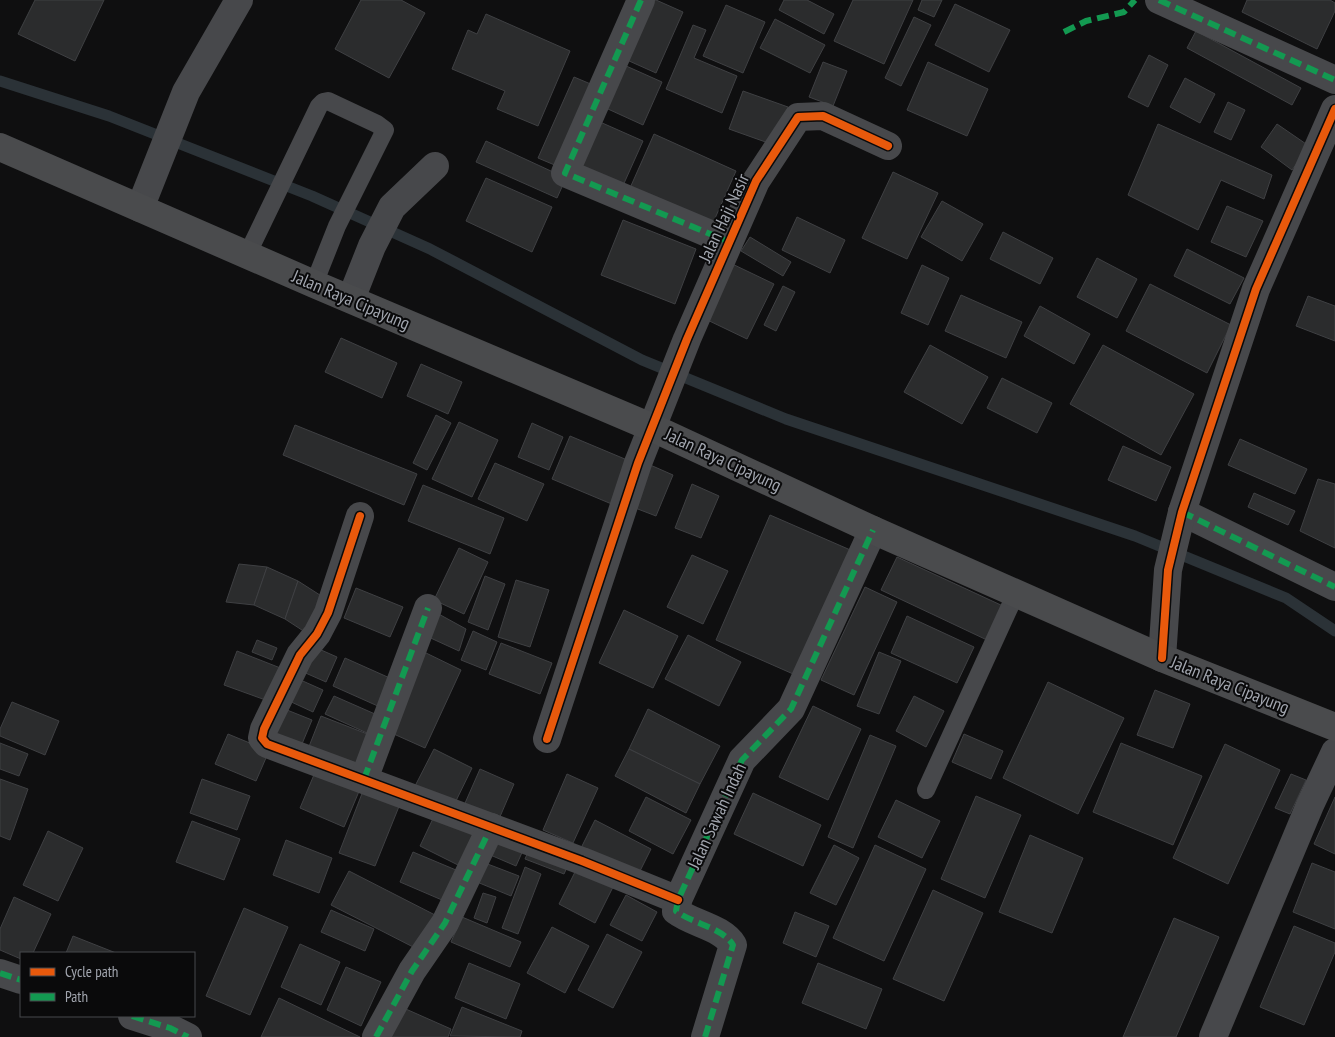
<svg xmlns="http://www.w3.org/2000/svg" width="1335" height="1037" font-family="'PT Sans Narrow',sans-serif">
<style>
.lines{fill:none;stroke-linecap:round;stroke-linejoin:round}
.stream{stroke:#2b3237;stroke-width:11}
.building{fill:#2b2c2d;stroke:#3f4043}
.service{stroke:#47484b;stroke-width:18}
.minor{stroke:#47484b;stroke-width:28}
.secondary{stroke:#4a4b4d;stroke-width:28}
.quiet{stroke:#139951;stroke-width:6;stroke-dasharray:12 6;stroke-linecap:butt}
.cycleway-casing{stroke:#0a0a0b;stroke-width:11}
.cycleway{stroke:#e8590c;stroke-width:8}
.labels{text-anchor:middle;stroke-width:4;stroke-linejoin:round;paint-order:stroke}
.street-label{font-size:18px;fill:#a2a6af;stroke:#0a0a0b}
</style>
<rect width="100%" height="100%" fill="#0f0f10"/>
<g class="lines">
<!-- stream -->
<path class="stream" d="M0,81l109,35 203,80 118,53 212,111 144,59 349,117 151,62 49,33"/>
</g>
<!-- building -->
<g class="building">
<path d="M35,0h69l-29,61 -57,-27z"/>
<path d="M361,0h40l24,13 -36,65 -54,-29z"/>
<path d="M643,0h13l27,12 -27,61 -38,-17z"/>
<path d="M784,0h23l27,14 -10,20 -45,-24z"/>
<path d="M853,0h60l-29,64 -50,-23z"/>
<path d="M922,0h20l-8,17 -16,-7z"/>
<path d="M1247,0h83l5,3v8l-18,38 -75,-37z"/>
<path d="M955,4l55,26 -21,42 -54,-27z"/>
<path d="M726,5l39,17 -22,51 -40,-17z"/>
<path d="M486,14l84,37 -32,75 -41,-17 8,-18 -53,-22 16,-39 9,4z"/>
<path d="M914,17l17,8 -30,61 -16,-8z"/>
<path d="M775,19l50,26 -15,28 -50,-25z"/>
<path d="M693,25l13,5 -12,28 43,18 -15,37 -56,-24z"/>
<path d="M1196,31l105,57 -9,17 -105,-57z"/>
<path d="M1149,55l19,10 -20,42 -20,-10z"/>
<path d="M615,61l47,21 -19,43 -46,-21z"/>
<path d="M823,62l24,9 -14,35 -24,-9z"/>
<path d="M928,62l60,27 -21,47 -60,-26z"/>
<path d="M574,77l19,8 -36,81 -19,-8z"/>
<path d="M1185,78l30,16 -15,29 -30,-16z"/>
<path d="M743,91l45,16 -14,38 -45,-16z"/>
<path d="M1228,102l17,8 -14,30 -17,-8z"/>
<path d="M600,122l43,19 -22,49 -43,-20z"/>
<path d="M1158,124l114,51 -8,24 -43,-19 -23,50 -70,-35z"/>
<path d="M1277,124l32,22 -17,24 -31,-23z"/>
<path d="M654,134l82,37 -24,54 -82,-37z"/>
<path d="M486,141l80,37 -9,20 -81,-36z"/>
<path d="M893,172l45,21 -31,66 -45,-21z"/>
<path d="M486,178l66,29 -20,45 -66,-31z"/>
<path d="M942,201l41,23 -21,37 -41,-24z"/>
<path d="M1227,206l36,15 -17,36 -35,-15z"/>
<path d="M797,217l48,23 -15,33 -48,-23z"/>
<path d="M623,220l73,29 -21,55 -74,-29z"/>
<path d="M1003,232l50,26 -13,26 -50,-25z"/>
<path d="M750,237l41,25 -8,14 -42,-25z"/>
<path d="M1187,249l57,29 -14,26 -56,-28z"/>
<path d="M1097,258l40,21 -20,39 -40,-21z"/>
<path d="M726,261l48,23 -27,55 -48,-23z"/>
<path d="M922,265l27,13 -21,47 -27,-12z"/>
<path d="M1150,284l81,41 -24,48 -81,-42z"/>
<path d="M783,286l12,6 -19,39 -12,-6z"/>
<path d="M961,295l61,27 -16,36 -61,-27z"/>
<path d="M1308,296l27,10v35l-39,-15z"/>
<path d="M1040,306l50,28 -16,30 -50,-28z"/>
<path d="M341,338l56,25 -15,35 -57,-26z"/>
<path d="M930,345l58,32 -26,47 -58,-32z"/>
<path d="M1103,345l91,49 -33,61 -91,-51z"/>
<path d="M421,364l41,18 -14,32 -41,-18z"/>
<path d="M1002,378l50,25 -15,30 -50,-25z"/>
<path d="M436,415l15,8 -24,47 -14,-7z"/>
<path d="M459,422l39,18 -26,57 -40,-18z"/>
<path d="M532,423l31,14 -14,33 -31,-13z"/>
<path d="M295,425l122,49 -13,31 -121,-50z"/>
<path d="M570,436l62,26 -18,43 -62,-26z"/>
<path d="M1240,439l67,30 -12,25 -67,-29z"/>
<path d="M1123,446l48,21 -15,34 -48,-21z"/>
<path d="M495,463l49,21 -17,37 -49,-22z"/>
<path d="M648,464l25,11 -17,41 -26,-10z"/>
<path d="M1318,479l17,5v64l-35,-17z"/>
<path d="M692,484l27,12 -18,42 -26,-10z"/>
<path d="M423,485l81,33 -14,36 -82,-33z"/>
<path d="M1254,493l41,18 -7,14 -40,-18z"/>
<path d="M770,515l85,37 -55,125 -84,-37z"/>
<path d="M459,548l29,14 -24,52 -30,-14z"/>
<path d="M692,555l36,16 -25,53 -36,-17z"/>
<path d="M897,557l106,49 -16,34 -106,-50z"/>
<path d="M239,564l28,3 -13,38 -28,-3z"/>
<path d="M267,567l31,14 -13,38 -31,-14z"/>
<path d="M485,576l20,8 -17,46 -20,-8z"/>
<path d="M516,580l33,10 -19,57 -32,-10z"/>
<path d="M298,581l25,16 -15,37 -23,-15z"/>
<path d="M865,587l32,15 -43,93 -33,-15z"/>
<path d="M356,588l47,19 -13,30 -46,-19z"/>
<path d="M624,610l54,26 -25,52 -54,-25z"/>
<path d="M435,612l31,17 -7,22 -35,-16z"/>
<path d="M907,616l67,31 -17,36 -66,-30z"/>
<path d="M473,631l24,11 -11,28 -25,-10z"/>
<path d="M688,635l53,27 -22,44 -54,-27z"/>
<path d="M257,640l20,8 -5,12 -20,-8z"/>
<path d="M501,643l51,20 -12,31 -51,-20z"/>
<path d="M312,646l25,11 -11,25 -25,-11z"/>
<path d="M237,651l46,18 -12,33 -47,-17z"/>
<path d="M424,652l37,18 -36,78 -38,-17z"/>
<path d="M879,652l22,9 -22,53 -22,-8z"/>
<path d="M345,658l47,21 -12,28 -47,-21z"/>
<path d="M296,678l27,12 -10,22 -26,-12z"/>
<path d="M1048,682l76,36 -46,96 -75,-36z"/>
<path d="M1155,690l35,14 -17,44 -36,-13z"/>
<path d="M334,696l41,18 -8,19 -42,-19z"/>
<path d="M914,696l30,15 -18,36 -30,-16z"/>
<path d="M12,702l47,19 -14,34 -45,-19v-7z"/>
<path d="M813,706l48,23 -33,71 -49,-23z"/>
<path d="M282,708l30,12 -13,31 -30,-13z"/>
<path d="M648,709l72,37 -20,38 -71,-35z"/>
<path d="M321,716l54,21 -13,34 -54,-22z"/>
<path d="M228,734l41,17 -13,30 -41,-17z"/>
<path d="M964,734l39,17 -12,28 -39,-17z"/>
<path d="M870,735l26,11 -43,102 -25,-11z"/>
<path d="M0,743l28,11 -9,22 -19,-7z"/>
<path d="M1121,743l81,33 -29,69 -80,-33z"/>
<path d="M1225,744l55,26 -52,114 -55,-26z"/>
<path d="M434,749l38,19 -19,39 -39,-19z"/>
<path d="M629,749l71,35 -14,29 -71,-37z"/>
<path d="M480,769l34,15 -18,42 -34,-16z"/>
<path d="M316,770l44,19 -16,38 -44,-19z"/>
<path d="M567,774l31,14 -25,55 -30,-13z"/>
<path d="M1291,774l15,6 -16,34 -15,-6z"/>
<path d="M0,779l28,10 -18,51 -10,-4z"/>
<path d="M202,779l48,17 -13,34 -47,-17z"/>
<path d="M363,791l37,13 -25,62 -36,-13z"/>
<path d="M753,793l68,32 -18,41 -69,-32z"/>
<path d="M976,796l45,19 -36,83 -44,-19z"/>
<path d="M646,797l45,23 -18,34 -44,-23z"/>
<path d="M1335,797v57l-21,-10z"/>
<path d="M896,800l44,21 -18,37 -44,-21z"/>
<path d="M438,808l40,19 -18,39 -40,-20z"/>
<path d="M595,820l56,29 -14,28 -56,-29z"/>
<path d="M192,821l48,18 -16,41 -48,-18z"/>
<path d="M48,831l35,17 -25,53 -35,-16z"/>
<path d="M496,835l28,13 -8,18 -28,-12z"/>
<path d="M1030,835l53,23 -31,75 -53,-21z"/>
<path d="M286,840l46,18 -13,35 -46,-18z"/>
<path d="M834,845l25,13 -23,47 -26,-12z"/>
<path d="M875,845l51,24 -42,92 -51,-23z"/>
<path d="M530,847l39,16 -5,11 -39,-15z"/>
<path d="M413,852l43,18 -14,30 -42,-18z"/>
<path d="M485,863l34,13 -8,20 -34,-14z"/>
<path d="M1312,863l23,9v57l-42,-17z"/>
<path d="M578,866l36,19 -19,38 -36,-19z"/>
<path d="M525,867l16,7 -23,60 -16,-6z"/>
<path d="M349,871l88,45 -18,34 -88,-45z"/>
<path d="M933,890l50,23 -39,88 -51,-22z"/>
<path d="M483,893l13,4 -9,26 -13,-5z"/>
<path d="M626,895l31,17 -15,29 -32,-16z"/>
<path d="M14,897l37,17 -18,39h-12v6l-21,-9v-21z"/>
<path d="M244,908l44,19 -38,88 -44,-19z"/>
<path d="M331,910l43,19 -9,22 -44,-19z"/>
<path d="M795,912l34,14 -13,31 -33,-14z"/>
<path d="M462,917l59,25 -11,25 -59,-25z"/>
<path d="M1174,918l45,19 -43,100h-53z"/>
<path d="M1294,926l41,17v9l-31,73 -44,-18z"/>
<path d="M552,927l37,19 -24,47 -38,-20z"/>
<path d="M607,934l35,18 -29,56 -35,-18z"/>
<path d="M73,936l43,17h-50z"/>
<path d="M300,944l40,18 -19,43 -40,-18z"/>
<path d="M469,963l51,21 -14,35 -51,-21z"/>
<path d="M818,963l64,26 -16,40 -64,-26z"/>
<path d="M346,967l35,15 -20,44 -34,-16z"/>
<path d="M279,998l81,39h-99z"/>
<path d="M399,1006l52,23 -3,8h-63z"/>
<path d="M462,1007l60,24 -2,6 -70,-1z"/>
</g>
<g class="lines">
<!-- service -->
<g class="service">
<path d="M247,255l72,-149 4,-4 5,-1 49,23 8,6 -48,96 -23,58"/>
<path d="M926,790l90,-197"/>
</g>
<!-- minor -->
<g class="minor">
<path d="M641,0l-76,173 164,69"/>
<path d="M1159,0l176,80"/>
<path d="M140,208l46,-116 53,-92"/>
<path d="M351,299l21,-53 20,-39 43,-41"/>
<path d="M1182,512l153,75"/>
<path d="M360,516l-32,97 -11,21 -17,21 -36,74 -2,9 5,6 315,117 96,39"/>
<path d="M1162,658l6,-88 14,-58 74,-223 79,-180"/>
<path d="M547,739l91,-276 49,-124 69,-158 42,-64 25,-1 65,30"/>
<path d="M364,779l64,-171"/>
<path d="M0,973l21,7"/>
<path d="M132,1016l38,12 18,9"/>
<path d="M376,1037l36,-66 33,-48 46,-96"/>
<path d="M705,1037l28,-92c-11,-18 -40,-21 -57,-34l2,-11 64,-140 49,-51 82,-179"/>
<path d="M1213,1037l97,-232 25,-53"/>
</g>
<!-- secondary -->
<path class="secondary" d="M0,147l314,137 339,144 220,102 289,128 173,69"/>
<!-- quiet -->
<g class="quiet">
<path d="M641,0l-76,173 164,69"/>
<path d="M1159,0l176,80"/>
<path d="M1064,32l22,-11 38,-9 11,-12"/>
<path d="M1182,512l153,75"/>
<path d="M364,779l64,-171"/>
<path d="M0,973l21,7"/>
<path d="M132,1016l38,12 18,9"/>
<path d="M376,1037l36,-66 33,-48 46,-96"/>
<path d="M705,1037l28,-92c-11,-18 -40,-21 -57,-34l2,-11 64,-140 49,-51 82,-179"/>
</g>
<defs>
<g id="cycleway">
<path d="M360,516l-32,97 -11,21 -17,21 -36,74 -2,9 5,6 315,117 96,39"/>
<path d="M1162,658l6,-88 14,-58 74,-223 79,-180"/>
<path d="M547,739l91,-276 49,-124 69,-158 42,-64 25,-1 65,30"/>
</g>
</defs>
<!-- cycleway casing -->
<use href="#cycleway" class="cycleway-casing"/>
<!-- cycleway -->
<use href="#cycleway" class="cycleway"/>
</g>
<g class="labels">
<!-- street labels -->
<g class="street-label">
<text transform="translate(724 218) rotate(-65)" y="6">Jalan Haji Nasir</text>
<text transform="translate(351 300) rotate(23)" y="6">Jalan Raya Cipayung</text>
<text transform="translate(723 460) rotate(25)" y="6">Jalan Raya Cipayung</text>
<text transform="translate(1230 685) rotate(22)" y="6">Jalan Raya Cipayung</text>
<text transform="translate(717 816) rotate(-65)" y="6">Jalan Sawah Indah</text>
</g>
</g>
<!-- legend -->
<rect x="20" y="952" width="175" height="65" fill="#0a0a0b" stroke="#47484d"/>
<rect x="30" y="968" width="25" height="8" fill="#e8590c" stroke="#47484d"/>
<text x="65" y="977" font-size="15" fill="#a2a6af">Cycle path</text>
<rect x="30" y="993" width="25" height="8" fill="#139951" stroke="#47484d"/>
<text x="65" y="1002" font-size="15" fill="#a2a6af">Path</text>
</svg>
